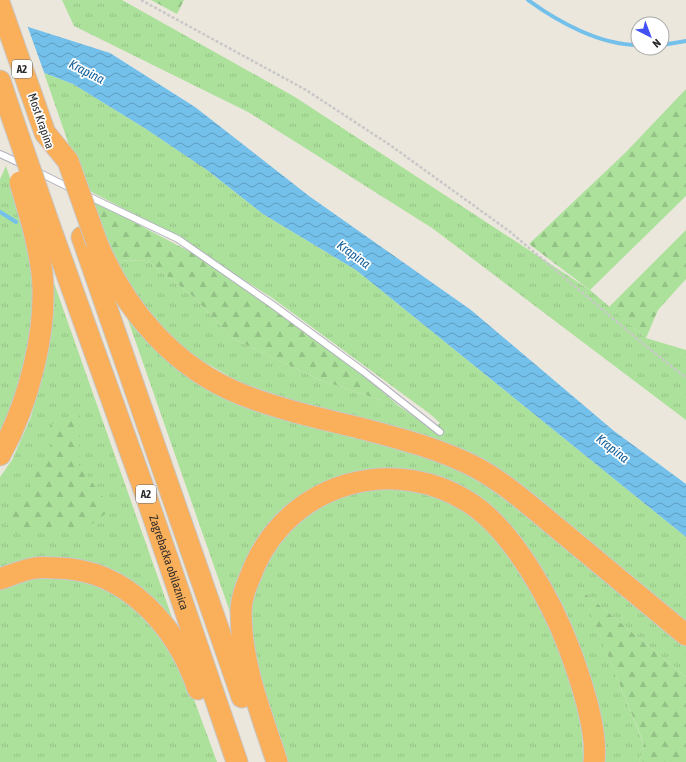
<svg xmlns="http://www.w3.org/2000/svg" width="686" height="762" font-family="'Asap Condensed',sans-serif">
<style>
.grass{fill:url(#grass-tufts)}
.forest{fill:url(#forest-firs)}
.water{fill:url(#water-waves)}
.pier{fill:#ece7dd}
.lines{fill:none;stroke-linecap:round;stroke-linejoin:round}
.stream{stroke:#73c0eb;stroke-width:4}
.service-casing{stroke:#b1b2be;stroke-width:8}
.motorway-casing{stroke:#c8c8c8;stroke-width:23}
.path{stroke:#c8c8c8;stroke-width:2.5;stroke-dasharray:3 2;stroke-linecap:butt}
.service{stroke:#fff;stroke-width:6}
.motorway{stroke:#faaf5a;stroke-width:21}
.motorway-bridge-casing{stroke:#c8c8c8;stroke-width:23;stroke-linecap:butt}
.motorway-bridge{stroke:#faaf5a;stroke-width:21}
.labels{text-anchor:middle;stroke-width:3.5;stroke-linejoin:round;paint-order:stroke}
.shield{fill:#fff;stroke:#6b6b6b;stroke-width:1}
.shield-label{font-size:11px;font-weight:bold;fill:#2b2b2b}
.street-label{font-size:12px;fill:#2b2b2b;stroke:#fff}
.water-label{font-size:13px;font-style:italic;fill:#115d98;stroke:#fff}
</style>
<defs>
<pattern id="grass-tufts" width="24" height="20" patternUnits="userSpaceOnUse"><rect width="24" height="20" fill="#ace19b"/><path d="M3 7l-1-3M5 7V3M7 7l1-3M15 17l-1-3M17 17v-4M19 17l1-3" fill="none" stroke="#94c186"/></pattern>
<pattern id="forest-firs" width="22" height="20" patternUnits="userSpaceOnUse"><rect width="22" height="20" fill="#ace19b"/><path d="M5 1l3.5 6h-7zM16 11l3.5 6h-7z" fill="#94c186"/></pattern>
<pattern id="water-waves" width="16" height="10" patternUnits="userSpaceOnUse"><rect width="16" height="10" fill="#73c0eb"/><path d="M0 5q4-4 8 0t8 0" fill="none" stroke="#5f9cbf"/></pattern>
</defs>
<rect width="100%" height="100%" fill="#ece7dd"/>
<!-- grass -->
<g class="grass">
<path d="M62,0h60l173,97 295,193 56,48 40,12v70l-254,-192 -184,-116 -174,-86z"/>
<path d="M44,73l29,11 73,45 61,41 56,44 93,56 330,267v86l-136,-114 -240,-103 -69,-23 -56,-32 -40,-40 -31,-51 34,1 46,36 38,41 88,42 79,26 33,23 8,-6 -10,-9 -159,-117 -106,-67 -81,-42z"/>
<path d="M6,166l9,27 21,87 -8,76 -28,87v-264z"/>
<path d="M52,281l2,2 120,340 -128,-62 -37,3 -9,5v-92l12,-17 19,-43 12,-50z"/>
<path d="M127,317l26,30 31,26 234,80 64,27 33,24 171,142v31l-104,-86 62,154 -5,17h-38l-1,-21 -6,-52 -13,-37 -96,-150 -30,-19 -45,-13 -75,9 -35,17 -23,20 -19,24 -13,26 -11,45 -4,1z"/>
<path d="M391,488c21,3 43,5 62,15 73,39 133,179 130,259h-300c-14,-42 -41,-129 -29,-171 6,-24 20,-42 36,-59 18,-20 41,-37 68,-43 10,-2 23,-1 33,-1z"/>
<path d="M36,577l29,1 22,3 25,11 18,12 34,34 28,56 25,68h-217v-175z"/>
</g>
<!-- forest -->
<g class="forest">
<path d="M151,0h33l-7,14z"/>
<path d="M686,89v107l-96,94 -61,-46 96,-91z"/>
<path d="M92,200l104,55 71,47 84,62 48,42 -79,-26 -88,-42 -38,-41 -46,-36 -34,-1z"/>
<path d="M686,230v49l-28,31 -12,28 -37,-31z"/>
<path d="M80,415l-1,50 33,44 -23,17 -81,7 -3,-23 17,-12 30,-54 -2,-19z"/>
<path d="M581,590l105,87v85h-47l5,-18z"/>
</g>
<!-- water -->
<path class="water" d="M0,18l110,35 85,54 114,89 162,114 143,121 72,53v53l-330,-267 -93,-56 -56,-44 -61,-41 -73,-45 -73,-28z"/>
<!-- pier -->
<path class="pier" d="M0,16l27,9 18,50 -45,-17z"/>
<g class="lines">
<!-- stream -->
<g class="stream">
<path d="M528,0c30,22 72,45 110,45"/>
<path d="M662,45l24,-4"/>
<path d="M0,212l16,10"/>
</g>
<defs>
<g id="service">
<path d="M0,154l24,11"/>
<path d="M36,171l36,18"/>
<path d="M86,195l92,44 95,66 91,67 76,60"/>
</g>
<g id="motorway">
<path d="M0,5l45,128"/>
<path d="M0,81l13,39"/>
<path id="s1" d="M50,227l92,257 95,278"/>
<path d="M82,237l160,460"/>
<path d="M97,243c28,67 77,125 146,152 36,14 75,23 113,32 41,11 83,21 121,41 31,17 58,42 85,64 41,34 83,69 124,103"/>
<path d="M0,455c28,-50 48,-124 42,-182 -2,-17 -6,-34 -10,-50"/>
<path d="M0,579c11,-4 23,-9 35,-11 7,-1 15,0 22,0 70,1 120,59 141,121"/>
<path d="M277,762c-16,-49 -36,-98 -36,-150 0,-17 8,-32 14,-47 38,-84 142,-112 218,-60 41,28 79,97 96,143 11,29 29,83 25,114"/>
</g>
</defs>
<!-- service casing -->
<use href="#service" class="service-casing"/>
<!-- motorway casing -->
<use href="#motorway" class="motorway-casing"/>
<!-- path -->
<path class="path" d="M141,0l165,90 84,55 119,86 132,111 45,36"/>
<!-- service -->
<use href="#service" class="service"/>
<!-- motorway -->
<use href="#motorway" class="motorway"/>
<defs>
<g id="motorway-bridge">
<path d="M13,120l37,107"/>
<path d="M45,133l23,28 29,82"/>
<path d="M20,182l12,41"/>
</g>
</defs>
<!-- motorway-bridge casing -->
<use href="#motorway-bridge" class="motorway-bridge-casing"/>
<!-- motorway-bridge -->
<use href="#motorway-bridge" class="motorway-bridge"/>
</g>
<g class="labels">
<!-- shield labels -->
<g class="shield">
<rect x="12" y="60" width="20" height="18" rx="3"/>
<rect x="136" y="485" width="20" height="18" rx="3"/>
</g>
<g class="shield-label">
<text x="22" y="73">A2</text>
<text x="146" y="498">A2</text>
</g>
<!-- street labels -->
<g class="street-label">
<text transform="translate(41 121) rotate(71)" y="4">Most Krapina</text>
<text dy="4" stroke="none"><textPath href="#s1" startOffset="356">Zagrebačka obilaznica</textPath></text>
</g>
<!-- water labels -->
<g class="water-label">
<text transform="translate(87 71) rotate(27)" y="5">Krapina</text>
<text transform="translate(354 254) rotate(36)" y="5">Krapina</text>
<text transform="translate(613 448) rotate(38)" y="5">Krapina</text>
</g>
</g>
<!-- north arrow -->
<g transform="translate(650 36) rotate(138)"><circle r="19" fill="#ffffff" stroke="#aaaaaa"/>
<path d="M0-3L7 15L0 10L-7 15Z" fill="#4151f5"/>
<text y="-6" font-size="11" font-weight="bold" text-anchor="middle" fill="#2b2b2b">N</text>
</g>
</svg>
